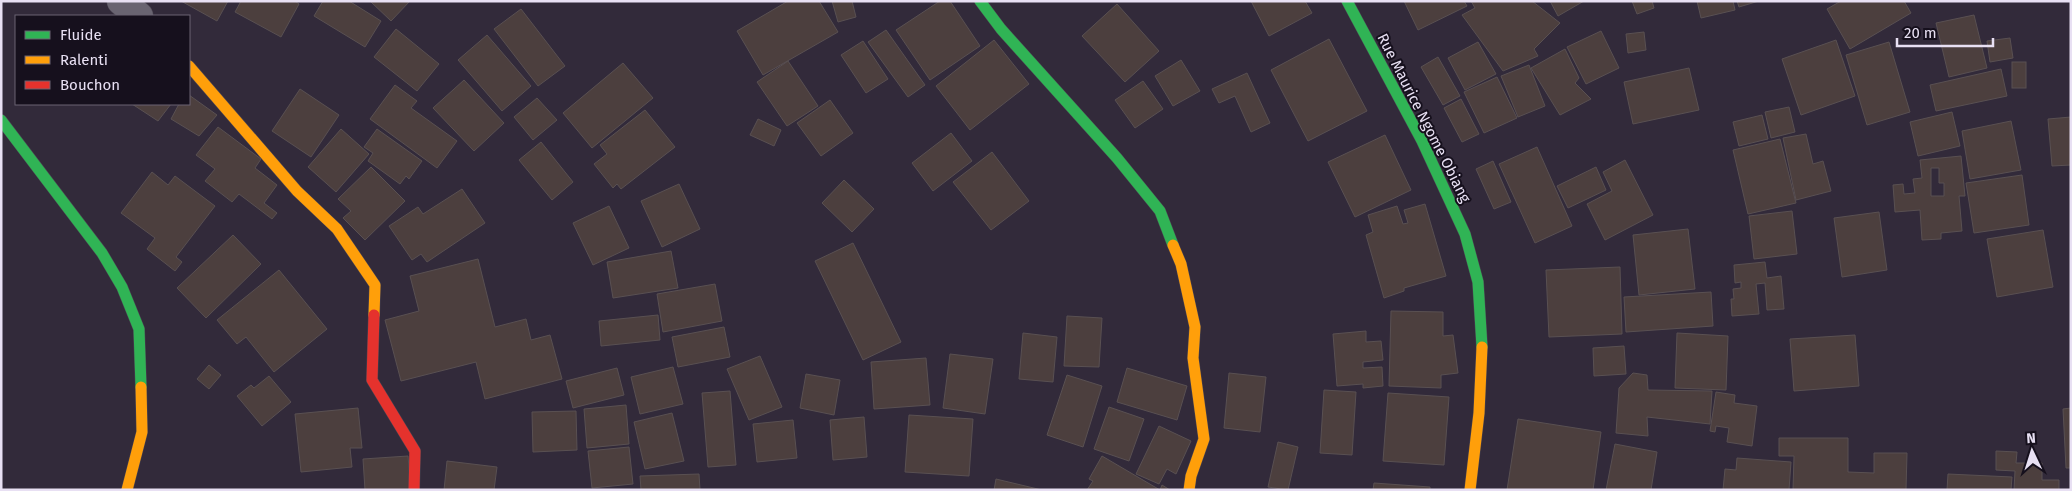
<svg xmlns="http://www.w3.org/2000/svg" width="2072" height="491" font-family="'Fira Sans',sans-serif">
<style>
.building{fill:#4c3f3e;stroke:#595052;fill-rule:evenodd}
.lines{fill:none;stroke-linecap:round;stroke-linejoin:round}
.street-casing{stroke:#4b4552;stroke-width:29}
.fast-casing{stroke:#4b4552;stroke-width:12}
.slow-casing{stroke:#4b4552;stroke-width:12}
.jam-casing{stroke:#4b4552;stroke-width:12}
.street{stroke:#696471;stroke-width:28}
.fast{stroke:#30b455;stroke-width:11}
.slow{stroke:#ff9f0a;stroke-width:11}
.jam{stroke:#e5322d;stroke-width:11}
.labels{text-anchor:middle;stroke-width:4;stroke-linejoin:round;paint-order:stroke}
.street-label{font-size:15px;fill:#e8e0f3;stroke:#16101d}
</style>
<rect width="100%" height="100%" fill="#322a3a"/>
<!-- building -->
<g class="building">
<path d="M181,1h47l-11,20z"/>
<path d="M241,1h54l4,3 -18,33 -46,-25z"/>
<path d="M323,1h26l32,20 -16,26 -51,-31z"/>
<path d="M370,1h40l-19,20z"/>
<path d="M788,1h31l19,31 -75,43 -26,-44z"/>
<path d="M832,1h20l4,16 -18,5z"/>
<path d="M940,1h10l30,45 -50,34 -34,-50z"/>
<path d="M1251,1h54l7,12 -43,23z"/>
<path d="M1404,1h60l3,5 -49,24z"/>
<path d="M1471,1h61l28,22 -26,26 4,7 -35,15 -41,-56 13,-7z"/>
<path d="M1550,1h34l-26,15z"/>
<path d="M1632,1h20l2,7 -17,6z"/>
<path d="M1697,1h36l2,9 -34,8z"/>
<path d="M1737,1h22l-20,6z"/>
<path d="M1841,1h63l7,12 -61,36 -23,-40z"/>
<path d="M1117,4l42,47 -34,31 -43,-46z"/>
<path d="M521,9l44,57 -27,20 -44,-57z"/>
<path d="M1974,15l13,53 -38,9 -13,-54z"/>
<path d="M396,29l43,35 -22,27 -43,-34z"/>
<path d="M886,30l39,55 -17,12 -40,-55z"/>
<path d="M1601,31l18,37 -33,16 -19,-37z"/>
<path d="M1644,32l2,18 -18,3 -2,-19z"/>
<path d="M487,35l44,51 -29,25 -44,-51z"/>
<path d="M2010,38l3,20 -23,4 -3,-21z"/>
<path d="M1329,39l38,72 -59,30 -37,-71z"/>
<path d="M994,40l35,44 -59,46 -34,-44z"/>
<path d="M1836,40l19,56 -54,19 -19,-56z"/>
<path d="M863,41l25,38 -22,14 -25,-38z"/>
<path d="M1478,42l18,32 -31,16 -17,-32z"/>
<path d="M1889,42l21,70 -43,13 -21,-70z"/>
<path d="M1565,49l14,29 -4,5 16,16 -31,16 -29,-47z"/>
<path d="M1438,57l22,39 -17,9 -22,-38z"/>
<path d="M1181,60l19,31 -27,15 -18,-30z"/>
<path d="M788,61l30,45 -31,20 -30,-44z"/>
<rect x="2012" y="62" width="14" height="26"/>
<path d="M623,63l30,35 -61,50 -29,-35z"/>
<path d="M1529,65l16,41 -27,11 -17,-41z"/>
<path d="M1689,68l10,42 -66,14 -9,-42z"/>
<path d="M2001,69l6,27 -71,15 -6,-26z"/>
<path d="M1247,73l23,50 -19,9 -16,-36 -16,7 -7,-14z"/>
<path d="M1497,77l20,41 -33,15 -20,-41z"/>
<path d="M464,80l40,43 -30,28 -41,-43z"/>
<path d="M1143,81l20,28 -28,19 -20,-28z"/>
<path d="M395,85l22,16 -6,7 46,33 -20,27 -67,-49z"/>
<path d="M300,89l39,26 -28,42 -39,-26z"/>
<path d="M189,95l28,20 -18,21 -28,-17 8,-15h10z"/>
<path d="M537,98l20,22 -24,20 -19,-23z"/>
<path d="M1461,99l18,35 -17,8 -18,-34z"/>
<path d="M830,100l23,33 -32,23 -24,-33z"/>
<path d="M132,104h39l-13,17z"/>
<path d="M1789,107l6,25 -24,6 -6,-26z"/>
<path d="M645,110l30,37 -54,42 -4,-5 -4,4 -19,-24 13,-10 -7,-9z"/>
<path d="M1952,112l8,34 -42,10 -8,-34z"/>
<path d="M1762,115l6,24 -29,7 -6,-24z"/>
<path d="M2071,117v48l-19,1 -4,-47z"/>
<path d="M758,119l23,11 -7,16 -24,-11z"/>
<path d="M2011,121l10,49 -51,9 -8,-48z"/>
<path d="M218,127l43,32 -6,9 22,17 -13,18 13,10 -5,6 -33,-25 -7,8 -27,-21 10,-12 -19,-14z"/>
<path d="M341,129l28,25 -33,38 -28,-25z"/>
<path d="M377,129l45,32 -13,18 -3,-3 -6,8 -32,-23 5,-8 -9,-6z"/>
<path d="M951,133l21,28 -39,30 -21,-28z"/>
<path d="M1806,134l7,30 10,-3 8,30 -35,9 -13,-62z"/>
<path d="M1385,135l26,55 -56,27 -27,-55z"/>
<path d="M1780,139l16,64 -48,11 -15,-64z"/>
<path d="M541,142l32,40 -21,18 -33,-40z"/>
<path d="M1537,147l35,79 -37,17 -36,-79z"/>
<path d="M992,152l37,49 -38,29 -38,-48z"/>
<path d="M1961,156l4,40h-6l3,35 -21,2v6l-19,1 -2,-30 -25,2 -2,-27 10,-1 1,10 11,-1 -2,-14 9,-1 -2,-18zM1931,168h8v15h5v13h-13z"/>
<path d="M1625,160l28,55 -48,25 -18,-36 25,-13 -9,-19z"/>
<path d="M1493,161l18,41 -17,7 -18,-40z"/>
<path d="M371,167l34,34 -40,39 -22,-22 8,-7 -13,-12z"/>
<path d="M1596,167l10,23 -38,18 -11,-22z"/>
<path d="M152,172l16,13 7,-9 40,30 -39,51 6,5 -7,9 -28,-22 8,-11 -34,-25z"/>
<path d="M2022,175l7,50 -55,8 -8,-50z"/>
<path d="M844,180l30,29 -22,23 -30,-29z"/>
<path d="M679,184l21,45 -38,18 -21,-46z"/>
<path d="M462,189l23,34 -58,39 -6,-8 -9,6 -23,-34 29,-19 5,7z"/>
<path d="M1425,204l21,72 -42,12v3l-20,7 -18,-63 7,-3 -5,-17 29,-9 6,18 5,-1 -4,-13z"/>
<path d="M609,206l20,42 -36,17 -20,-42z"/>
<path d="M1792,211l5,43 -43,5 -5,-43z"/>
<path d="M1879,212l8,58 -45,7 -8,-59z"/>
<path d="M1688,229l7,60 -56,6 -6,-60z"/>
<path d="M2043,230l10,57 -56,10 -10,-58z"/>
<path d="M233,235l28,29 -55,54 -29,-30z"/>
<path d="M853,243l48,99 -38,18 -48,-99z"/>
<path d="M671,251l7,37 -65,10 -6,-36z"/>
<path d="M478,259l17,68 31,-8 5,21 19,-5 12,44 -77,20 -9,-37 -75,19 -16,-61 34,-9 -9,-35z"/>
<path d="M1765,262l2,16 14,-2 3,33 -17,1 -2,-27 -9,1 3,30 -27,2 -1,-17h3l-1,-10 8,-1v-6l-6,1 -1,-18z"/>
<path d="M1620,267l2,67 -73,3 -3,-67z"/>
<path d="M279,270l48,59 -53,43 -28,-35 -9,7 -20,-24z"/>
<path d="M715,284l7,37 -59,11 -6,-38z"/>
<path d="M1711,292l2,34 -87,6 -2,-35z"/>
<path d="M1391,311l52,1v24l10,-1 5,38 -17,2v13l-52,-2z"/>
<path d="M658,315l2,25 -59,6 -2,-25z"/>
<path d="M1067,316l35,2 -3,49 -35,-1z"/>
<path d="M724,327l6,30 -52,10 -6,-30z"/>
<path d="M1366,331v11l15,-1 2,19 -20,2v6l19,-1 1,19 -20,2v-4l-26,2 -4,-52z"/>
<path d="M1023,333l34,4 -4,45 -34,-3z"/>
<path d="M1677,333l51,3 -2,54 -51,-2z"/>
<path d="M1855,335l4,51 -65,5 -4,-52z"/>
<path d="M1624,346l2,28 -32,2 -1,-28z"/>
<path d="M950,354l43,5 -8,55 -42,-6z"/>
<path d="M760,356l22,51 -33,13 -22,-51z"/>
<path d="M926,358l4,47 -56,4 -3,-47z"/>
<path d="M209,365l12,10 -12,14 -12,-10z"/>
<path d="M673,367l10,37 -43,10 -9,-37z"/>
<path d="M617,368l7,27 -51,13 -7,-27z"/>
<path d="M1127,368l60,18 -10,34 -60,-18z"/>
<path d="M1229,373l37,4 -6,55 -36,-4z"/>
<path d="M1633,373l14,2 1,15 64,1 -2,33 -63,-7 1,19 -32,-3 3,-45z"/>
<path d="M806,374l34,6 -6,35 -34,-7z"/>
<path d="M1067,375l35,11 -19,61 -36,-12z"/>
<path d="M269,376l22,26 -29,24 -25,-30 14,-11 3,3z"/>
<path d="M1324,390l32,2 -4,63 -32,-2z"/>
<path d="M730,391l6,74 -28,2 -6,-74z"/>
<path d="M1716,392l19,3 -1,8 23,3 -5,40 -25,-4 2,-14 -13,-2 -1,6 -5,-1z"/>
<path d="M1388,393l61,4 -5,68 -61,-4z"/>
<path d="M626,405l3,39 -42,4 -3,-39z"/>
<path d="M1109,407l35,12 -15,42 -35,-12z"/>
<path d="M358,408l4,40h-12l2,19 -51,5 -6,-58z"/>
<path d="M2071,408v60h-5l-3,-59z"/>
<path d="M576,411l1,39 -44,2 -1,-40z"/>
<path d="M672,413l12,48 -39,8 -11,-47z"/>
<path d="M909,415l64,4 -4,57 -64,-4z"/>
<path d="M864,417l3,40 -34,3 -3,-40z"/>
<path d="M1518,419l83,13 -8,58h-86z"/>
<path d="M793,420l4,38 -40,4 -4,-38z"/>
<path d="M1159,426l32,15 -15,33 -9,-5 -8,15 -23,-10z"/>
<path d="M1779,438h69v34l26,1v-20h33l-1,37h-113l1,-34h-15z"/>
<path d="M1278,442l20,5 -10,43 -20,-3z"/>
<path d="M1615,444l42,8 -6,38h-45z"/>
<path d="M629,447l4,37 -41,4 -4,-37z"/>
<path d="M1996,451l21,1 -1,11h26v17h17v10h-45l1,-19 -19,-1z"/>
<path d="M408,456l3,34h-46l-2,-31z"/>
<path d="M1102,456l58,34 2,-5 8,5h-83l6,-9 -4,-2z"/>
<path d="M1737,458l54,4 -2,28h-66l2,-21 11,1z"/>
<path d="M447,461l50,6 -3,23h-50z"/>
<path d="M699,474l1,16h-59l-1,-14z"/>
<path d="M1948,474l64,3 -1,13h-64z"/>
<path d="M996,479l46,11h-48z"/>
<path d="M1374,483l56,4v3h-57z"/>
</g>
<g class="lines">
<defs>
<path id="street" d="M121,1l18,15"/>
<g id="fast">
<path d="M980,1l21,28 116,129 43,53 13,34"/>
<path d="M1347,1l75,140 43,93 13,48 4,65"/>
<path d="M1,120l101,133 20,34 17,42 2,58"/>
</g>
<g id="slow">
<path d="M189,66l108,125 40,38 38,56 -1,30"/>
<path d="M1173,245l8,19 14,63 -2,31 11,81 -13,37 -2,14"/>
<path d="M127,490l15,-58 -1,-45"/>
<path d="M1470,490l9,-77 3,-66"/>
</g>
<path id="jam" d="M374,315l-2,65 43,71 -1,39"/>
</defs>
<!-- street casing -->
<use href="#street" class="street-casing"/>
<!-- fast casing -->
<use href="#fast" class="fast-casing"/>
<!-- slow casing -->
<use href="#slow" class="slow-casing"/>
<!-- jam casing -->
<use href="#jam" class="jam-casing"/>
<!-- street -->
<use href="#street" class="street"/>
<!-- fast -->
<use href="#fast" class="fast"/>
<!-- slow -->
<use href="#slow" class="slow"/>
<!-- jam -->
<use href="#jam" class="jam"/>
</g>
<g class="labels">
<!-- street labels -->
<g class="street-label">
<text transform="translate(1424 118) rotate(63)" y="5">Rue Maurice Ngome Obiang</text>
</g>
</g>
<!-- border -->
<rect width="2072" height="491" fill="none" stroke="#e8e0f3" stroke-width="5"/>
<!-- legend -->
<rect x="15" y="15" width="175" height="90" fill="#16101d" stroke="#6a6373"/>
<rect x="25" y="31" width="25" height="8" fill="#30b455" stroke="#6a6373"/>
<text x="60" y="40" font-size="15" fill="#e8e0f3">Fluide</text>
<rect x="25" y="56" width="25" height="8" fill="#ff9f0a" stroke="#6a6373"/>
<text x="60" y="65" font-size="15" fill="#e8e0f3">Ralenti</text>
<rect x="25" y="81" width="25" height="8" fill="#e5322d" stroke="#6a6373"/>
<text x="60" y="90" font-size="15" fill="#e8e0f3">Bouchon</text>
<!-- north arrow -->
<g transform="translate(2032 451) rotate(356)" stroke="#16101d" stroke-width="4" paint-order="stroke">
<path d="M0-4L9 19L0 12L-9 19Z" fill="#e8e0f3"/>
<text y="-8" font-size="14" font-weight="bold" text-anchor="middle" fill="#e8e0f3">N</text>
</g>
<!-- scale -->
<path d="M1897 38v8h96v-8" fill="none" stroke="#e8e0f3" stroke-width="2.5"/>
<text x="1904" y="38" font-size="15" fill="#e8e0f3" stroke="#16101d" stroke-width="4" paint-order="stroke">20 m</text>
</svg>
